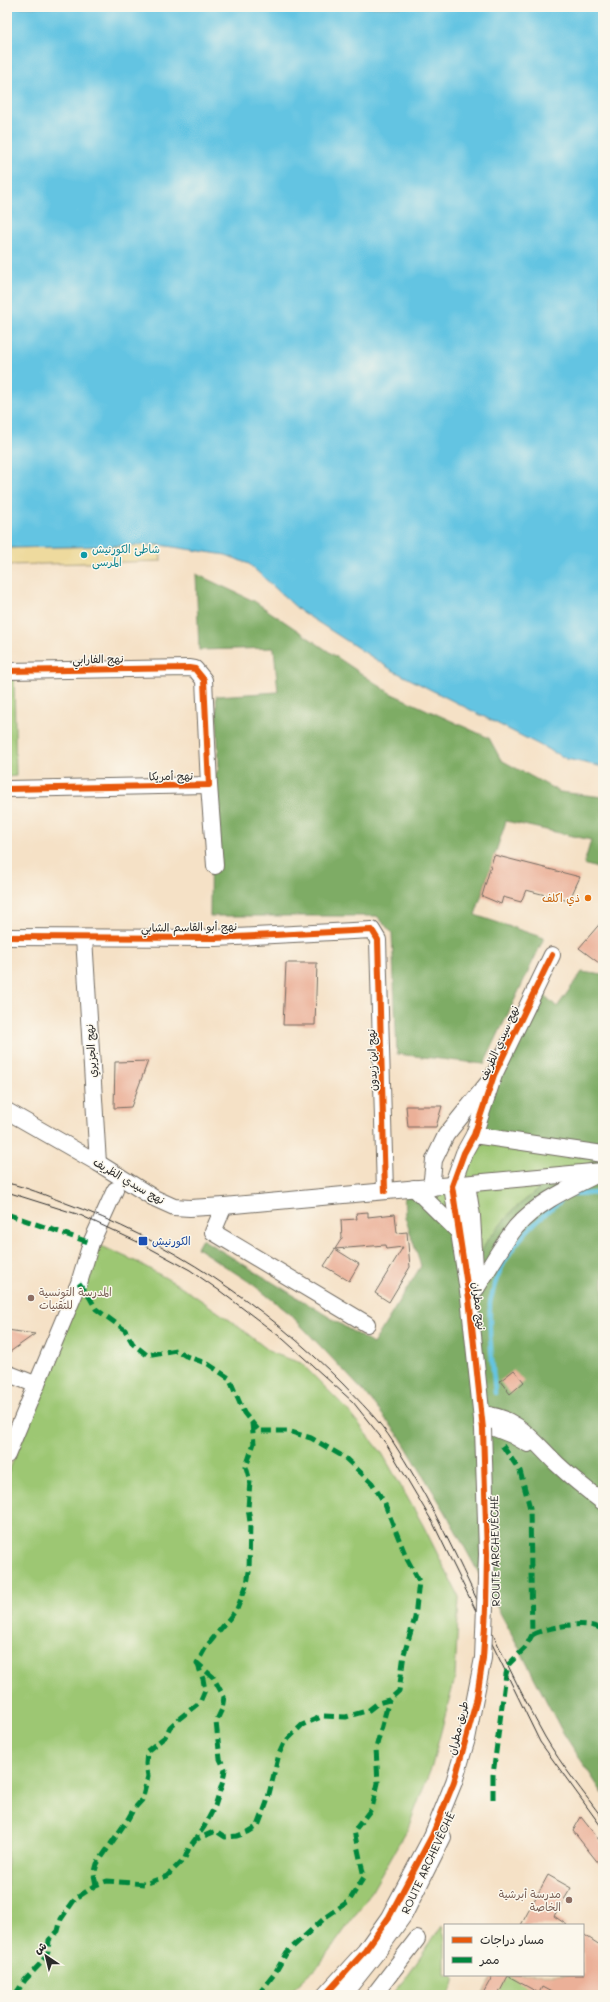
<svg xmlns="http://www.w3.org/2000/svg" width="610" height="2002" font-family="Mali,'Playpen Sans Arabic',sans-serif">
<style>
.green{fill:#9dc773;stroke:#64794f}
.forest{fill:#7eac65;stroke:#546c48}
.sand{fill:#eeda9e;stroke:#8c8264}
.water{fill:#64c4e2;stroke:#487886}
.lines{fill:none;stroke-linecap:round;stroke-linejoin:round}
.stream{stroke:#64c4e2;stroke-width:4.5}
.building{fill:#ebb098}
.minor-casing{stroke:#726b61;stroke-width:18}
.minor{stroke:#fff;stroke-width:16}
.tram{stroke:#2b2b2b;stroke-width:1}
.minor-bridge-casing{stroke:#726b61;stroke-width:18;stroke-linecap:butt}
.minor-bridge{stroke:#fff;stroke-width:16}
.quiet{stroke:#00873e;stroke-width:5;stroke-dasharray:10 5;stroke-linecap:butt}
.cycleway-casing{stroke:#fbf7ec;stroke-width:8}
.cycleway{stroke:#e8590c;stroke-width:6}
.culture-dot{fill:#0f9aa8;stroke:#fbf7ec;stroke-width:1.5}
.food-dot{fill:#e8710a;stroke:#fbf7ec;stroke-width:1.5}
.transit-dot{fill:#1a4fb4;stroke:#fbf7ec;stroke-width:1.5}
.education-dot{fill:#8d6e63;stroke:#fbf7ec;stroke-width:1.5}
.labels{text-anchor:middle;stroke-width:3;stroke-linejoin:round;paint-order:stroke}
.culture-label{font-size:11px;fill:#0d838f;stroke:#fbf7ec;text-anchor:start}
.street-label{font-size:11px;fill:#2b2b2b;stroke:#fbf7ec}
.food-label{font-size:11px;fill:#c56008;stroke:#fbf7ec;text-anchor:end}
.transit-label{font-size:11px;fill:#164399;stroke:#fbf7ec;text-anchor:start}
.education-label{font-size:11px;fill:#785e54;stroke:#fbf7ec;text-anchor:start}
</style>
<rect width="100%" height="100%" fill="#fbf7ec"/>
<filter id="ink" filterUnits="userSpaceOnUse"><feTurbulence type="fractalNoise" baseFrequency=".025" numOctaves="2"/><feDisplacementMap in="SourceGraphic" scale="8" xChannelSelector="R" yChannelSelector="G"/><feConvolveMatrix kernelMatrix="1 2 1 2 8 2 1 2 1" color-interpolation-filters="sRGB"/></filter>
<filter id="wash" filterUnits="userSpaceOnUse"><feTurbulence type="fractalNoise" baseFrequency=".012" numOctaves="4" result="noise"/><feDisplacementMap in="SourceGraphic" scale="16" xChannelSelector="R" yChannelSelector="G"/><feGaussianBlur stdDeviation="0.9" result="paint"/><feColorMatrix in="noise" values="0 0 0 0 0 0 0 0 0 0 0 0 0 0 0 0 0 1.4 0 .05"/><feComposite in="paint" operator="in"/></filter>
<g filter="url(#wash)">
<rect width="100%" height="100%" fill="#f5e1c6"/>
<!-- green -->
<g class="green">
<path d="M7,676h7l2,100 -9,1z"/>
<path d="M488,1142l111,17 -49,21 -37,30 -26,31 -16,33 -67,-79 60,-20 10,-30z"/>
<path d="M99,1245l38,17 45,25 49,34 41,32 29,10 46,46 35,44 41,72 36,72 -4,81 -23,88 -24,62 -39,68 -49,68 -33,31h-280v-519z"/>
<path d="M442,1925l3,14v36h9c1,8 -2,13 -6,20h-57l18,-21z"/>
<path d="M493,1975h90l20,20h-121z"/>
</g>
<!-- forest -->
<g class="forest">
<path d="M196,574l58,27 136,92 99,45 12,22 59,32 43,5v73l-19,-6 7,-24 -85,-19 -31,94 69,23 -60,126 -87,-10 -5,-121 -15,-17h-167l1,-134 8,-14 -3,-72 62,-4 -4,-44 -75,2z"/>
<path d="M582,972l21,3v819l-41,-63 -52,-100 -64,-118 -46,-76 -35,-44 -76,-80 -38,-30 -54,-35 5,-9 171,105 48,-78 -16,-49 -1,-22 29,7 17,16 21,55 16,-32 26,-31 37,-30 48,-20 -110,-18 -14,3 26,-70 43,-81 14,13z"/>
</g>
<!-- sand -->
<path class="sand" d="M160,545l1,16 -154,4v-17z"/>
<!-- water -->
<path class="water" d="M7,7h596v760l-36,-8 -175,-89 -93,-60 -50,-46 -23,-9 -66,-10 -153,3z"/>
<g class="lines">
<!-- stream -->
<g class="stream">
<path d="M571,1194l32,-1"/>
<path d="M495,1393c-2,-29 -7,-59 -5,-88 0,-6 3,-12 4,-18 11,-36 36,-63 66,-85"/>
</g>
</g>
<g id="blocks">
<!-- building -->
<g class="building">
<path d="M494,855l86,22 -11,24 -43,-11 -5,12 -18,-5 -2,7 -19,-8z"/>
<path d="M603,920v46l-24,-18z"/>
<path d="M286,963h31l-2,62h-32z"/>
<path d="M148,1061l-17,46 -17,1 1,-46z"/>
<path d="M406,1106h36l-6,21h-28z"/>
<path d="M368,1212v5l27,-3 2,19 10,-1 3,35 -21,35 -14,-9 28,-46 -17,2 -1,-4 -50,4 7,-11 -1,-18 16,-1 -1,-6z"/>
<path d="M335,1249l24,15 -10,17 -25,-15z"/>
<path d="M7,1330l28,4 -28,20z"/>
<path d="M514,1370l10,12 -14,12 -10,-13z"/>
<path d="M581,1817l22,28v24l-30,-38z"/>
<path d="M548,1875l23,13 -17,28 13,9h-46z"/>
<path d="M583,1934l20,13v48h-46l-15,-8 -3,6 -31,-17 -10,19h-16l11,-20h90z"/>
</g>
</g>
</g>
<g filter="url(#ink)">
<use href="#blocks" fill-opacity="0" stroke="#726b61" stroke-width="1"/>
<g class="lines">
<defs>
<g id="minor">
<path d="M7,671l182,-3 6,1 9,11 5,105 -202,4"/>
<path d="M209,785l6,81"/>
<path d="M7,937l209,1 156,-8 6,10 7,251"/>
<path d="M84,938l14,225"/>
<path d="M7,1111l91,52 56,35 20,9 16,1 34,-2 379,-35"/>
<path d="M474,1135l129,19"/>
<path d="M467,1184l5,32 4,69"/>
<path d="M414,1188l43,42"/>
<path d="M431,1188l3,-28 12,-25 41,-51"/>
<path d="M224,1206l-11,26 154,92"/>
<path d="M476,1289c13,-20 25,-43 40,-62 21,-24 52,-38 80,-52"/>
<path d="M9,1374l28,11"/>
<path d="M482,1414c36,3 51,27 75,50 15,14 30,26 46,38"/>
<path d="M482,1423l30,12 16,9"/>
<path d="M483,1429l-14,-131 -17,-112 12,-33 10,-18 20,-60 58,-120"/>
<path d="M7,1455l72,-172 12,-40 24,-53"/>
<path d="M325,1995l40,-44 24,-34 43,-81"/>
<path d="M343,1995l35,-44 26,-36 39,-78"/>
<path d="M374,1995l43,-56"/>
</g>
</defs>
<!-- minor casing -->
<use href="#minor" class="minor-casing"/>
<!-- minor -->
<use href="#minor" class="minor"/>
<!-- tram -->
<g class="tram">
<path d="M7,1183c19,4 38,12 56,19 106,38 201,102 280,182 17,18 37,37 50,58 61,93 98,199 152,295 17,29 39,56 58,82"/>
<path d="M7,1192l73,23 62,29 48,26 30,21 63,48 70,63 34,43 46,78 107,219 63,87"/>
</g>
<defs>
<path id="minor-bridge" d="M432,1836l22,-54 13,-43 16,-81 4,-104 -4,-125"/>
</defs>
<!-- minor-bridge casing -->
<use href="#minor-bridge" class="minor-bridge-casing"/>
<!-- minor-bridge -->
<use href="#minor-bridge" class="minor-bridge"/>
<!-- quiet -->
<g class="quiet">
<path d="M7,1214l84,29"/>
<path d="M79,1283l11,15 6,11 29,21 8,14 14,11 29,-5 10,6 22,8 21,14 15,35 15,18h29l23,7 33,19 28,26 12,19 23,57 12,22 -4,37 -11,36 -5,37 -10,9 -11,3 -9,7 -23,7 -23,-1 -21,9 -18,18 -5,11 -12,48 -9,24 -10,6 -11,4 -12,1 -9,-6 -19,8"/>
<path d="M532,1635c14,-8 57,-16 71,-5"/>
<path d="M493,1799v-24l13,-101 3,-10 16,-16 7,-13 -2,-127 -10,-37 -20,-29"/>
<path d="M96,1885l-2,-10 3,-11 31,-45 5,-9 9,-10 6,-24 -2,-12 1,-13 18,-14 5,-10 10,-9 20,-16 5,-12 -2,-11 -5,-14"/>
<path d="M15,1995l10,-15 17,-18 6,-10 1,-12 9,-9 3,-12 14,-20 21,-14 11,-4 38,3 22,-8 18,-18 4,-10 15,-21 11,-21 8,-25 2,-12 -5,-10 -4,-37 6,-13 2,-12 -11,-20 -16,-14 9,-16 31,-38 10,-25 2,-12 1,-50 -2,-14 2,-27 -4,-14 8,-24 -2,-20"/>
<path d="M258,1995l17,-22 12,-21 40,-36 22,-15 15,-24 -10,-46 18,-23 6,-25 -2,-35 13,-48"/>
</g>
<defs>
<g id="cycleway">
<path d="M7,671l182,-3 6,1 9,11 5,105 -202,4"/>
<path d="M7,937l209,1 156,-8 6,10 7,251"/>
<path d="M325,1995l40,-44 24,-34 43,-81 22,-54 22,-80 7,-44 3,-49 1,-55 -4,-125 -14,-131 -17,-112 12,-33 10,-18 20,-60 58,-120"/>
</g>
</defs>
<!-- cycleway casing -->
<use href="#cycleway" class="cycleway-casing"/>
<!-- cycleway -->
<use href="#cycleway" class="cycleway"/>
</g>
</g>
<!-- markers -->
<circle class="culture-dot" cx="84" cy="555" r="4"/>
<circle class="food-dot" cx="588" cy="898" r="4"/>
<rect class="transit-dot" x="138" y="1236" width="10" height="10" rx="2"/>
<g class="education-dot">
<circle cx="31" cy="1298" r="4"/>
<circle cx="569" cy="1900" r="4"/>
</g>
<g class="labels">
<!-- culture labels -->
<g class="culture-label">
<text x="92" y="553">شاطئ الكورنيش<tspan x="92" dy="13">المرسى</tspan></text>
</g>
<!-- street labels -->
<g class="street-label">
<text transform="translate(98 659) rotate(-1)" y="4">نهج الفارابي</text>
<text transform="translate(171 776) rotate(-1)" y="4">نهج أمريكا</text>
<text transform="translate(189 927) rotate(-1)" y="4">نهج أبو القاسم الشابي</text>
<text transform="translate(499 1043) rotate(-66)" y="4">نهج سيدي الظريف</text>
<text transform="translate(91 1051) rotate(-94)" y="4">نهج الجزيري</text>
<text transform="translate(372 1060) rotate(-92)" y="4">نهج ابن زيدون</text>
<text transform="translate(129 1181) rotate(30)" y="4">نهج سيدي الظريف</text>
<text transform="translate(479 1306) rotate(83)" y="4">نهج مطران</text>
<text transform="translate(495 1551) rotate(-91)" y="4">ROUTE ARCHEVÊCHÉ</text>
<text transform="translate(458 1728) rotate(-76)" y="4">طريق مطران</text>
<text transform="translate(428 1863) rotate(-65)" y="4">ROUTE ARCHEVÊCHÉ</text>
</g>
<!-- food labels -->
<g class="food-label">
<text x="580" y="902">ذي اكلف</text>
</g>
<!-- transit labels -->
<g class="transit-label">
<text x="152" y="1245">الكورنيش</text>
</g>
<!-- education labels -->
<g class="education-label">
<text x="39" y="1296">المدرسة التونسية<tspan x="39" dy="13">للتقنيات</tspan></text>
<text x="561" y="1898" text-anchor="end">مدرسة أبرشية<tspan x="561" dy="13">الخاصة</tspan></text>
</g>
</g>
<!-- margin -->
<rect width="610" height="2002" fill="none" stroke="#fbf7ec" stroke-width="24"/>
<!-- legend -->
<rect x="444" y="1924" width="140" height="52" fill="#fbf7ec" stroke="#a8a59f"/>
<rect x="452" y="1937" width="20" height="6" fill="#e8590c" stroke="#a8a59f"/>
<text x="480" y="1944" font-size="12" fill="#2b2b2b">مسار دراجات</text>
<rect x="452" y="1957" width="20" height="6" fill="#00873e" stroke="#a8a59f"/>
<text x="480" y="1964" font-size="12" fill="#2b2b2b">ممر</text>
<!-- north arrow -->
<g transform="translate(46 1956) rotate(325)" stroke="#fbf7ec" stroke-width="3" paint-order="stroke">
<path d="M0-3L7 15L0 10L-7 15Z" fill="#2b2b2b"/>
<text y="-6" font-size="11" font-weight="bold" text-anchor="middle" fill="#2b2b2b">ش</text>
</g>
</svg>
